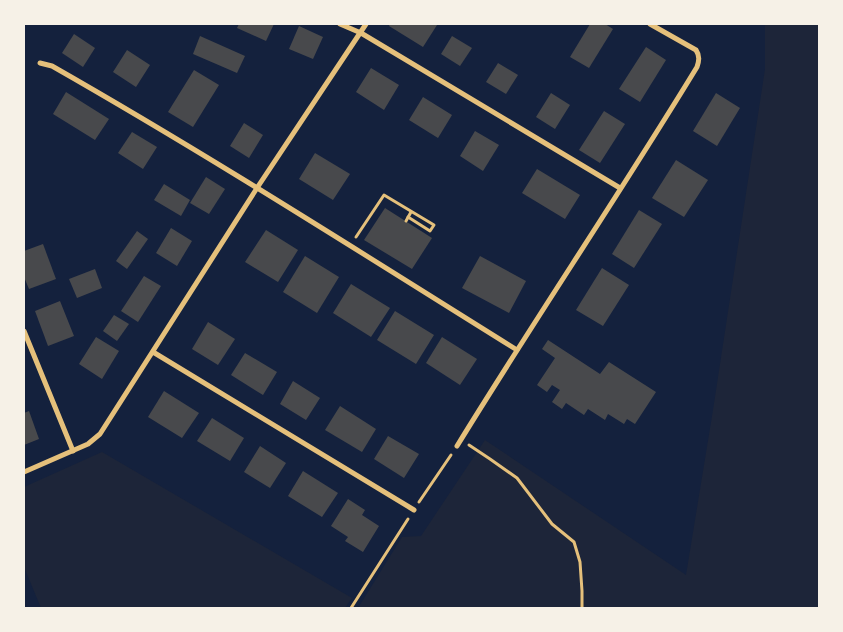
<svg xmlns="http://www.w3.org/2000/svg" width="843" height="632" font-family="Montserrat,sans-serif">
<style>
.green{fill:#1d2539}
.building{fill:#48494c}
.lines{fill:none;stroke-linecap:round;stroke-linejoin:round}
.path{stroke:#e5c07b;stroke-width:3}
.minor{stroke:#e5c07b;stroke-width:5}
</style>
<rect width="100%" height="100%" fill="#14213d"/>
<!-- green -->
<g class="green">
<path d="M765,24h54v584h-461l44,-71 19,-1 64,-96 201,135 27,-165 52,-341z"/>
<path d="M102,452l250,146 -7,10h-304l-17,-41v-80z"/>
</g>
<!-- building -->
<g class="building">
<path d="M239,24h35l-8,17 -29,-13z"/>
<path d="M390,24h45l2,1 -14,22 -34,-21z"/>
<path d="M590,24h15l8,5 -24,39 -19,-11z"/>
<path d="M299,26l24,11 -10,22 -24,-10z"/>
<path d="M74,34l21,14 -12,19 -21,-14z"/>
<path d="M200,36l45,20 -8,17 -44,-19z"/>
<path d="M452,36l20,12 -12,18 -19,-12z"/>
<path d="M646,47l20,13 -26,42 -21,-13z"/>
<path d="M127,50l23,15 -14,22 -23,-15z"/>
<path d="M498,63l20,12 -12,19 -20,-12z"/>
<path d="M371,68l28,17 -15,25 -28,-18z"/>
<path d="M194,70l25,15 -26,42 -25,-15z"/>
<path d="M66,92l43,27 -14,21 -42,-26z"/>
<path d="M551,93l19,12 -15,24 -19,-12z"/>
<path d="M716,93l24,15 -23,38 -24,-15z"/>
<path d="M423,97l29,18 -14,23 -29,-18z"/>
<path d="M604,111l21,13 -25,39 -21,-13z"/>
<path d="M244,123l19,12 -14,23 -19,-12z"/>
<path d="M475,131l24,14 -16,26 -23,-15z"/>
<path d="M132,132l25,15 -14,22 -25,-16z"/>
<path d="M315,153l35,21 -17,26 -34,-21z"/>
<path d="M676,160l32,20 -24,37 -32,-19z"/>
<path d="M537,169l43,26 -15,24 -43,-26z"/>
<path d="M206,177l19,12 -16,25 -19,-11z"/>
<path d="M164,184l26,16 -9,16 -27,-16z"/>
<path d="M385,208l47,30 -20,31 -48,-29z"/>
<path d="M639,210l23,14 -28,44 -22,-14z"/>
<path d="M171,228l21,13 -15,25 -21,-13z"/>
<path d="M266,230l32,20 -20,32 -33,-20z"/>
<path d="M137,231l11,8 -21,30 -11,-8z"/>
<path d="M43,244l13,35 -27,10 -5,-12v-26z"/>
<path d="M305,256l34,21 -22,36 -34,-21z"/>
<path d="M480,256l46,25 -17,32 -47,-25z"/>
<path d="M602,268l27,17 -26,41 -27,-16z"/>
<path d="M95,269l7,19 -25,10 -8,-19z"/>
<path d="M144,276l17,10 -23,36 -17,-11z"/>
<path d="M351,284l39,24 -19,29 -38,-24z"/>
<path d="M60,301l14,35 -26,10 -13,-35z"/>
<path d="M395,311l39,24 -18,29 -39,-24z"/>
<path d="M114,315l15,9 -12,17 -14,-10z"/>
<path d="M208,322l27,17 -17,26 -26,-16z"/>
<path d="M96,337l23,14 -17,28 -23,-15z"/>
<path d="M442,337l35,22 -17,26 -34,-22z"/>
<path d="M548,340l52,34 9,-12 47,30 -21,32 -8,-5 -3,5 -16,-10 -3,6 -17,-11 -4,6 -18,-12 -4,6 -10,-7 8,-12 -8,-5 -5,7 -10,-7 18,-27 -13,-9z"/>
<path d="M245,353l32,19 -14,23 -32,-20z"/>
<path d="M293,381l27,17 -14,22 -26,-16z"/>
<path d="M164,391l35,22 -17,25 -34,-21z"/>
<path d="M340,406l36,23 -14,23 -37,-22z"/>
<path d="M29,411l10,28 -15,6v-32z"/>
<path d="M212,418l32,20 -14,23 -33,-20z"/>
<path d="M388,436l31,18 -15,24 -30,-19z"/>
<path d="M260,446l26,17 -16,25 -26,-16z"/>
<path d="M303,471l35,22 -16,24 -34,-21z"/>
<path d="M348,499l17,11 -3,5 17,11 -16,26 -18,-11 3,-4 -17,-11z"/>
</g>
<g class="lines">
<!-- path -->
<g class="path">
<path d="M406,221l5,-9"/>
<path d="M356,237l28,-42 50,30 -4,6 -22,-14"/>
<path d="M469,445l21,14 27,19 35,46 22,18 6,20 2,29v17"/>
<path d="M419,502l32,-47"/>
<path d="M351,608l57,-89"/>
</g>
<!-- minor -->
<g class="minor">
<path d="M340,24l21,9 259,155"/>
<path d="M40,63l12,3c158,90 311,188 465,284"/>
<path d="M24,331l49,120"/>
<path d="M153,352l261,158"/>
<path d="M457,446c78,-127 162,-251 240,-379 2,-6 3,-11 -1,-17l-46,-26"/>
<path d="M24,472l64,-28 12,-10 157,-246 109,-164"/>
</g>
</g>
<!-- border -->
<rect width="843" height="632" fill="none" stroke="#f6f1e7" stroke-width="50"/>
</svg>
